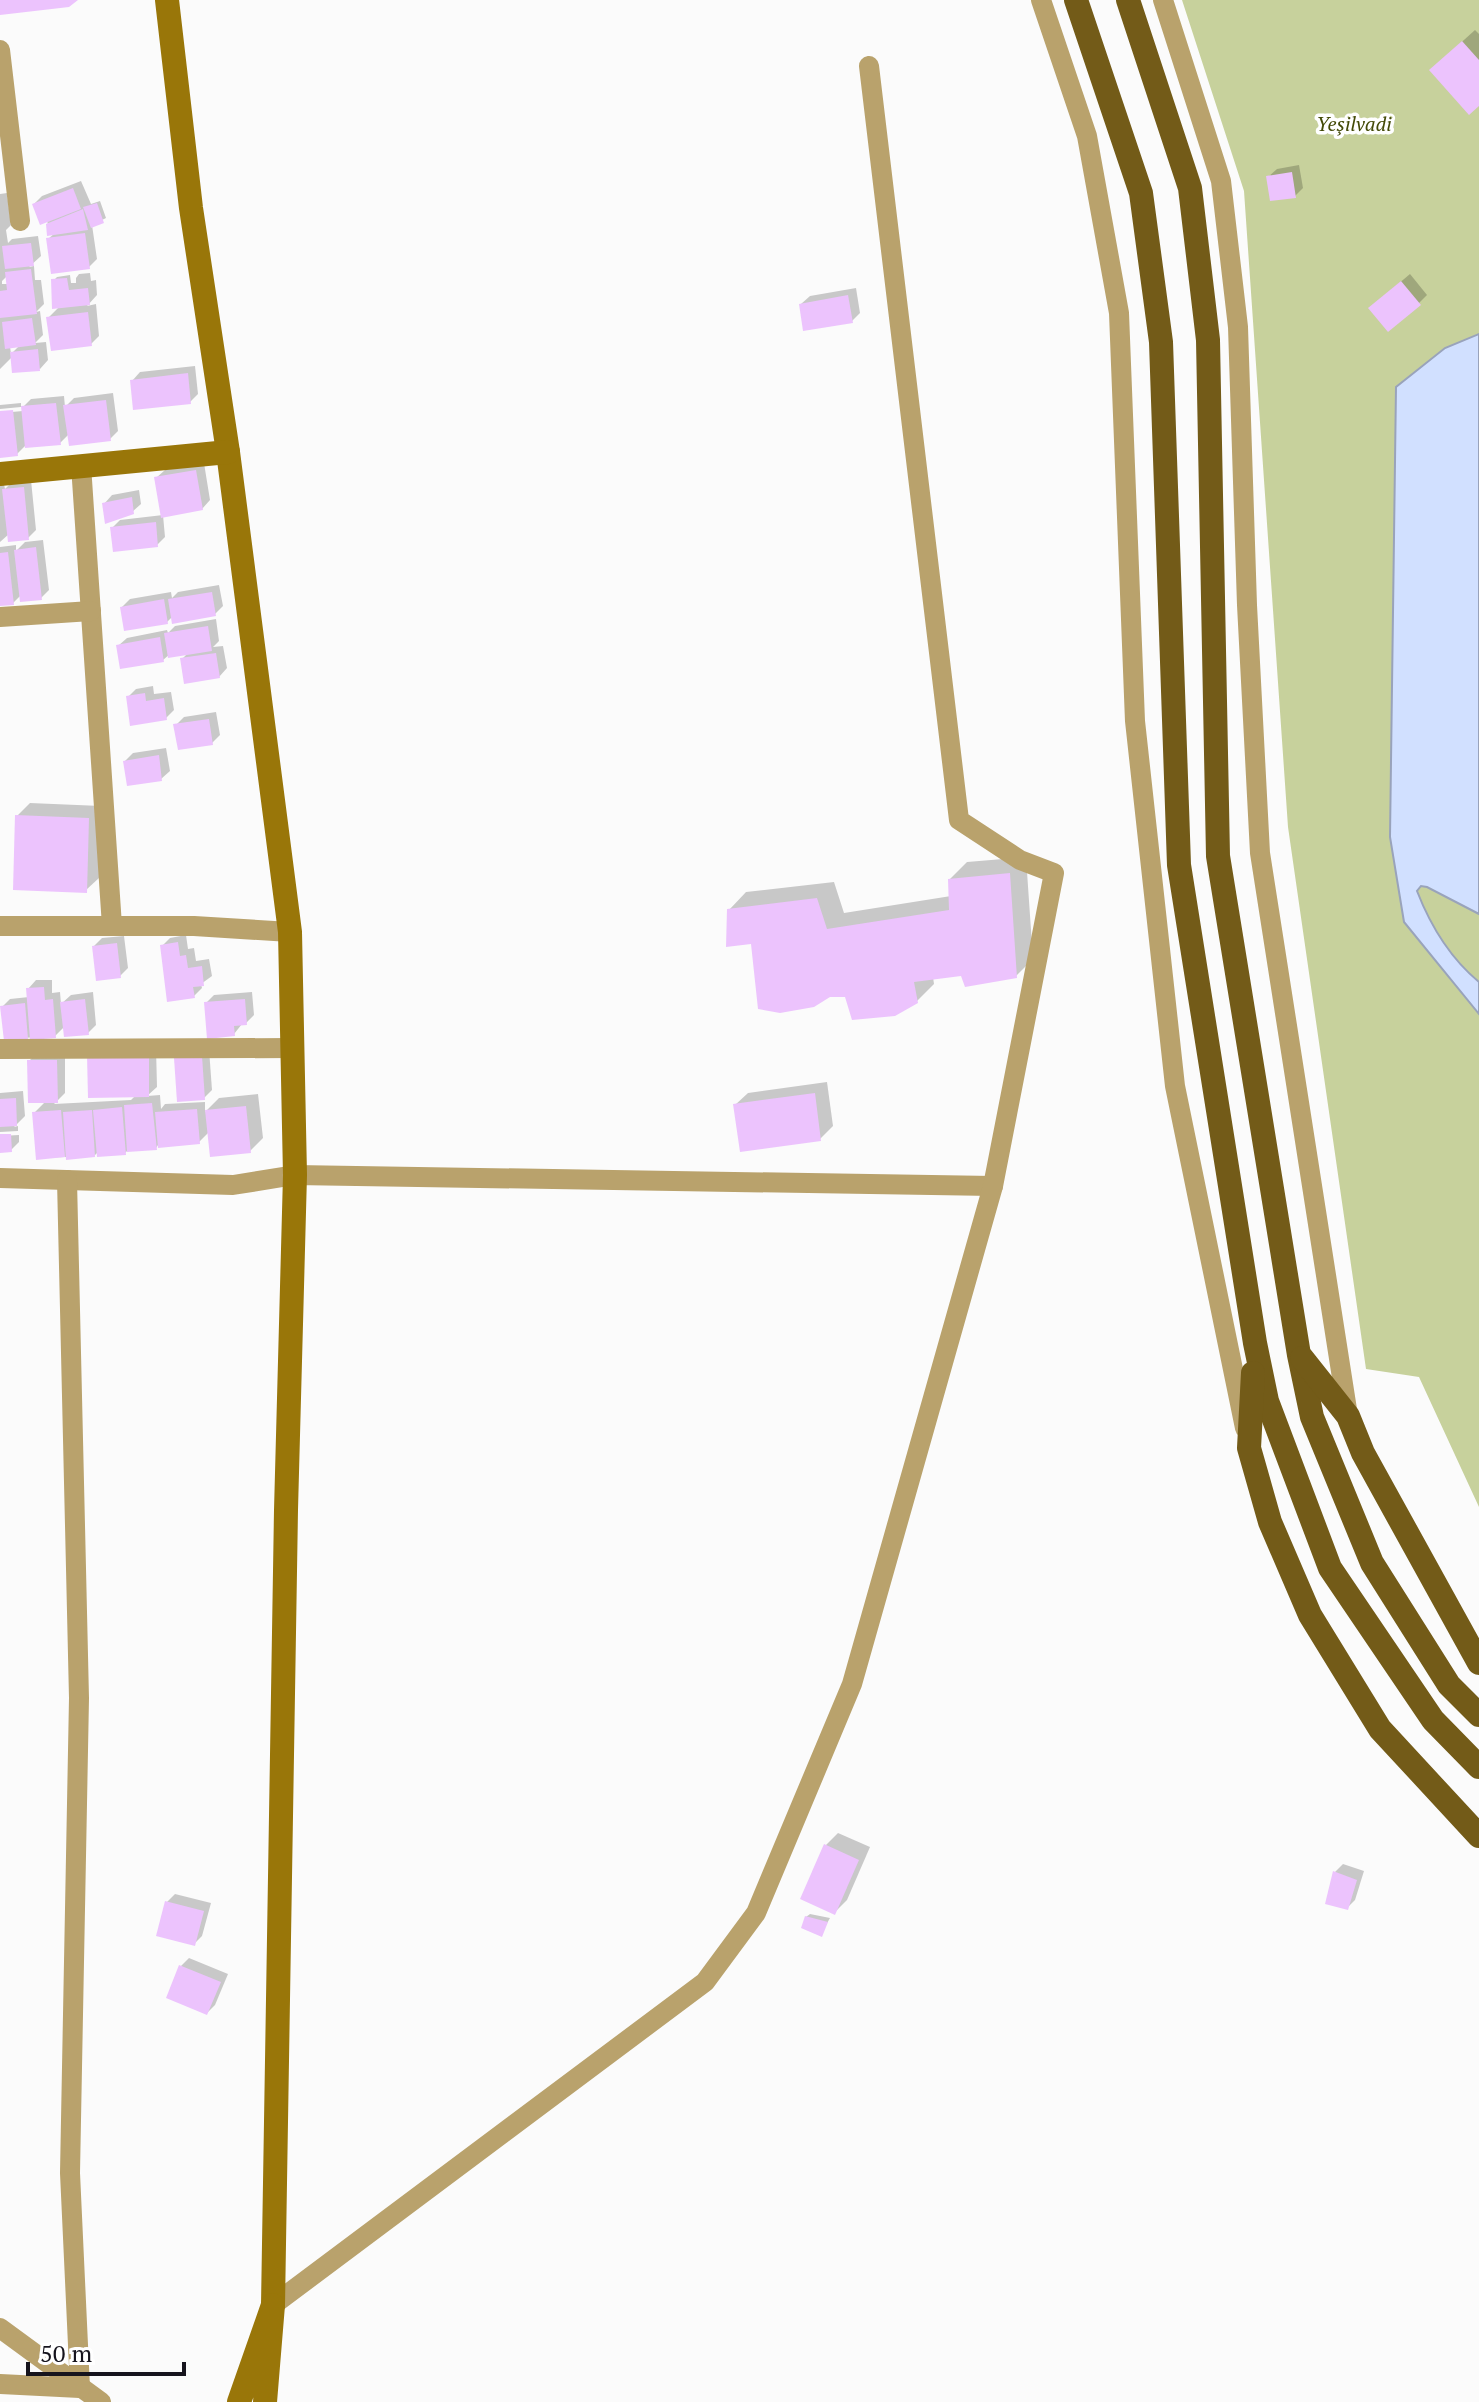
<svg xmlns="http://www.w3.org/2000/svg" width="1479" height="2402" font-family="'PT Serif',serif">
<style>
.green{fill:#c7d19c}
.water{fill:#d1e0ff;stroke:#99a3bb;stroke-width:2}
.shadow{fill:#0003;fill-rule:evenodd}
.building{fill:#ecc3fd}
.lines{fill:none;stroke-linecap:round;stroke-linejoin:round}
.street{stroke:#b9a26c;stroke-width:20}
.secondary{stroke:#997609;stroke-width:24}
.primary{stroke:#735b18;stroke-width:24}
.labels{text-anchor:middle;stroke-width:7;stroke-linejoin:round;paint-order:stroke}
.park-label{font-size:20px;font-style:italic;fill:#434a07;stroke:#fff}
</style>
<rect width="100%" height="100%" fill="#fbfbfb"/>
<!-- green -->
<path class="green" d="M1182,0h297v1507l-60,-130 -53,-8 -78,-542 -44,-636z"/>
<!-- water -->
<path class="water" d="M1479,334v580l-52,-27 -6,-1 -4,5c14,36 33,67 62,91v32l-75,-92 -14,-85 6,-450 49,-39z"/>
<!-- shadow -->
<g class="shadow">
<path d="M1475,30l4,4v70l-35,-46z"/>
<path d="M1299,165l4,23 -8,8 -27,-19 9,-8z"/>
<path d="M81,181l10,23 9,-3 6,17 -14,7 5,34 -8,8 -41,-28 7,-6h-6l-2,-14 -13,-15 8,-8z"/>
<path d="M7,193l4,32 -5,5 2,13 4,-4 26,-3 3,20 -12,11 5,-1 1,14h6l3,24 -8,8 4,-1 3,24 -8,8 11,-1 2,18 -8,9 -27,-13 -13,13v-175zM8,275v9h-6v-3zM20,345l-9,9 -1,-8z"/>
<path d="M90,273l1,8 5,-1 1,15 -10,11 9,-2 3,32 -8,8 -42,-27 11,-11 -6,-26 3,-3 13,-2 1,8h5v-5l3,-4z"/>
<path d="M1410,274l17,21 -8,8 -40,-3z"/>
<path d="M856,288l4,25 -8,8 -51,-17 9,-8z"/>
<path d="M195,366l3,28 -8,8 -58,-21 8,-9z"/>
<path d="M113,393l5,38 -8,8 -41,-5 -9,9 -35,3 -8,8 -17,2v-43l23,-2v-4l8,-8 33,-3 1,11 9,-9z"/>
<path d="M21,403v4l-21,2v-4z"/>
<path d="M204,463l6,37 -8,9 -39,6 2,22 -8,8 -45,-17 8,-8 43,-5 -7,-37 9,-8z"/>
<path d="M31,480l5,50 -8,8 -19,-4 -9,8v-58h4l1,5 7,-7z"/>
<path d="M139,490l2,14 -9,8 -28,-8 8,-9z"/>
<path d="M43,540l6,50 -8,8 -19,-4 -9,9 -13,1v-57l16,-2v6l9,-9z"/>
<path d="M219,585l4,21 -8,8 -42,2 -6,6 -45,-15 8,-8 41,-7 1,6 6,-6z"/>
<path d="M216,619l3,22 -6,6 10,-1 4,22 -8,9 -37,-18 7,-7 -19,2 -7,6 -45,-14 9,-8 40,-8 1,3 7,-7z"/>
<path d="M153,686l1,8 17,-2 3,18 -8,8 -38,-21 8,-8z"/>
<path d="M216,712l4,23 -8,8 -36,-18 8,-8z"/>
<path d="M166,748l4,23 -9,8 -36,-18 8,-8z"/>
<path d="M30,803l71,3 -2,72 -13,12 -69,-74z"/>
<path d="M1026,857l7,102 -17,17 -54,-2 -29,3 1,7 -17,17 -71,-6 -94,-53 -23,-32 17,-18 88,-10 10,31 107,-17 -1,-17 17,-17z"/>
<path d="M186,935l2,14 6,-1 2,13 13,-2 3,17 -11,8 1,4 -8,8 -32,-50 8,-8z"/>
<path d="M124,936l4,32 -8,8 -26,-30 8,-8z"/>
<path d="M36,980h16v13l8,-1 1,12 10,-9 22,-3 3,33 -8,8 -23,-7 -10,10 -49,3 -4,-32 8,-8 19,-2 -1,-8z"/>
<path d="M252,992l2,23 -8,8 -4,1 -8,10 -28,-31 8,-8z"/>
<path d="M156,1047l1,40 -10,9 13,-1 1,14 4,-5 40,-2v10l14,-14 39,-4 5,44 -13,13 -41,-19 -10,10 -41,3 -2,3 -28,2 -3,3 -26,-2 -5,5 -56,2 -4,-45 12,-12 -17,-40 8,-8h28v40l-11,11 77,-4 5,-5 -46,1z"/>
<path d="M209,1049l3,41 -9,9 -27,-40z"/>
<path d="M827,1082l6,44 -13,13 -85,-34 13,-12z"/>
<path d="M23,1091l2,25 -11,11 4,-1v5l-18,1v-39z"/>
<path d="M19,1135v7l-8,8 -11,1v-15z"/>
<path d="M838,1833l32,14 -23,53 -13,13 -8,-68z"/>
<path d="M1343,1864l21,7 -9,29 -8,8 -12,-36z"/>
<path d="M175,1894l36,9 -9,33 -8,8 -27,-42z"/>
<path d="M810,1914l20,4 -9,16 -15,-17z"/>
<path d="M189,1958l39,16 -13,31 -8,8 -26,-47z"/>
</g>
<!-- building -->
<g class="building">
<path d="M0,0h78l-9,7 -69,8z"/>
<path d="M1462,41l17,19v46l-10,9 -40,-45z"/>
<path d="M1292,172l4,26 -26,3 -4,-25z"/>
<path d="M73,188l8,21 -41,16 -8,-21z"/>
<path d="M97,203l7,20 -13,5 -8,-21z"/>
<path d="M83,209l5,21 -41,6 -1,-12z"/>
<path d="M85,233l5,36 -39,5 -5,-36z"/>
<path d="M31,243l3,23 -29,3 -3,-23z"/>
<path d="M31,269l6,45 -37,4v-27l7,-1 -2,-18z"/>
<path d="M67,278l2,12 19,-2 2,17 -38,4 -1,-30z"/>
<path d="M1401,281l20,24 -33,27 -20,-24z"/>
<path d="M848,295l5,28 -50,8 -4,-27z"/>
<path d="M88,312l4,34 -41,5 -5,-34z"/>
<path d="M32,318l4,27 -31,4 -3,-27z"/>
<path d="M38,349l2,22 -28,2 -2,-21z"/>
<path d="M188,373l3,31 -58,6 -3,-30z"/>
<path d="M106,400l5,41 -42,5 -6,-41z"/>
<path d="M56,403l5,42 -36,3 -4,-42z"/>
<path d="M13,410l5,46 -18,2v-47z"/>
<path d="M196,470l7,40 -42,8 -7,-41z"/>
<path d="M24,487l5,53 -21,2 -6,-53z"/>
<path d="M132,497l2,17 -29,10 -3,-21z"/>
<path d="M156,522l2,25 -45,5 -3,-25z"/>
<path d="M36,547l6,53 -22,2 -6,-52z"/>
<path d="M8,552l6,53 -14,1v-53z"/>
<path d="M212,592l4,24 -44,8 -4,-25z"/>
<path d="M164,599l4,25 -44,7 -4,-24z"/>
<path d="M208,626l4,25 -44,7 -4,-25z"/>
<path d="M160,637l4,25 -44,7 -4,-24z"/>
<path d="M216,653l4,25 -36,6 -4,-26z"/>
<path d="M145,693l1,8 18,-3 3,22 -37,6 -4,-30z"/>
<path d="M209,719l4,26 -35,5 -5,-26z"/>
<path d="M159,755l3,26 -35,5 -4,-25z"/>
<path d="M15,815l74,3 -2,75 -74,-3z"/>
<path d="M1010,873l7,105 -52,9 -4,-11 -47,6 4,21 -23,13 -43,4 -7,-23h-15l-16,10 -34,6 -22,-4 -7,-65 -25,3 1,-38 90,-11 10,31 122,-19 -1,-31z"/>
<path d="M178,942l2,14 6,-1 2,13 14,-2 2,20 -11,1 2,11 -28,4 -7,-57z"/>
<path d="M117,943l4,35 -25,3 -4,-35z"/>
<path d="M44,987l1,13 8,-1 3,39 -26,2 -4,-52z"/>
<path d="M85,999l4,36 -25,2 -4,-35z"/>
<path d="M245,999l2,26 -13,1 1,10 -28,3 -3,-37z"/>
<path d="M25,1003l3,36 -24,2 -4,-35z"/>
<path d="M149,1054v43l-61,1 -1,-43z"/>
<path d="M202,1056l3,44 -28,2 -3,-44z"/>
<path d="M27,1060h30l1,43h-30z"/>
<path d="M815,1093l6,48 -81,11 -7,-48z"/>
<path d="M16,1098l1,28 -17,1v-28z"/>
<path d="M152,1103l5,47 -30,2 -3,-47z"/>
<path d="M246,1106l5,47 -41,4 -5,-47z"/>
<path d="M122,1107l4,48 -29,2 -4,-47z"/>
<path d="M197,1109l3,35 -42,4 -3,-36z"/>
<path d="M61,1110l4,47 -29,3 -4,-48z"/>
<path d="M92,1110l3,47 -29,3 -3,-48z"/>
<path d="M0,1134h11l1,18 -12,1z"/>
<path d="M824,1844l35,16 -24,55 -35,-16z"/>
<path d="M1333,1871l24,9 -9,30 -23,-6z"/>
<path d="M165,1901l39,10 -9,35 -39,-10z"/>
<path d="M805,1916l23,6 -6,15 -21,-9z"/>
<path d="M179,1965l42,17 -14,33 -41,-17z"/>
</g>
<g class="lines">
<!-- street -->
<g class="street">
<path d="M1041,0l46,136 32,177 16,408 40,365 70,342"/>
<path d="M1163,0l58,181 17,146 9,278 13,248 88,563"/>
<path d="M0,50l20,171"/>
<path d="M81,465l31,461"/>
<path d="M0,617l91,-6"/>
<path d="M0,926h194l96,6"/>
<path d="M0,1049l292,-1"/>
<path d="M0,1178l233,7 62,-10 698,11"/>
<path d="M273,2305l432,-323 51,-69 96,-229 141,-498 61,-313 -34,-13 -61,-40 -90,-754"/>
<path d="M0,2328l101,74"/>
<path d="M0,2384l80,4 -10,-215 9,-475 -12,-518"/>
</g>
<!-- secondary -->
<g class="secondary">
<path d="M167,0l24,208 37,244 62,480 5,243 -9,335 -13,795"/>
<path d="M0,474l228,-22"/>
<path d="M239,2402l34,-97 -8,97"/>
</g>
<!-- primary -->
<g class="primary">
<path d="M1076,0l65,193 20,149 18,523 76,478 12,58 63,167 103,152 46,47"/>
<path d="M1128,0l62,188 18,152 10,516 81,499 13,62 60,146 77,122 30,30"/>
<path d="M1302,1358l46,58 15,37 116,210"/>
<path d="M1253,1373l-4,75 21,74 40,93 70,114 99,107"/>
</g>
</g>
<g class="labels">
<!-- park labels -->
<g class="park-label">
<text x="1354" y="131">Yeşilvadi</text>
</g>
</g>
<!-- scale -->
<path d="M28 2362v12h156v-12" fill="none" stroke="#16141d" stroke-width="4"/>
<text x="40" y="2362" font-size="24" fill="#16141d" stroke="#ffffff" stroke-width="6" paint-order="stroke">50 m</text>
</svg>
